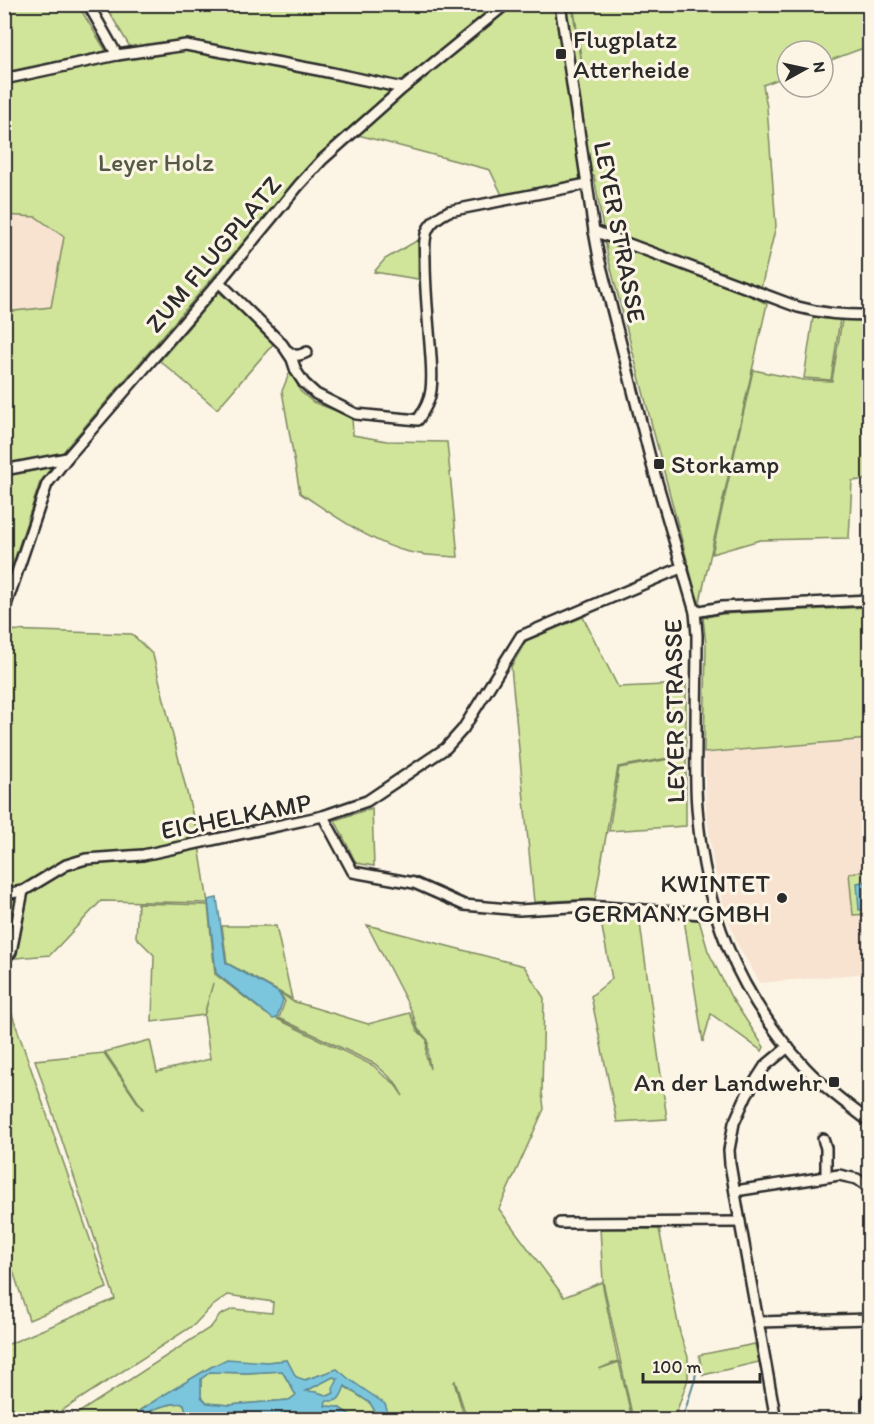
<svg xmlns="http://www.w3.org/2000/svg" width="874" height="1424" font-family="Itim,sans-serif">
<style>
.built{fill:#f8e3d1}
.green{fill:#d0e59a;stroke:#7e8862;stroke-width:1.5}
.water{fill:#7cc6dd;stroke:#5c8896;stroke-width:1.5;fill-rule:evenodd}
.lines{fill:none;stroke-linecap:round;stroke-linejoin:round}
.stream{stroke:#5c8896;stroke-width:2}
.minor-casing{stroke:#2b2b2b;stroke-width:14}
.minor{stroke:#fcf5e5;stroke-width:9}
.poi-dot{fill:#2b2b2b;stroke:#fcf5e5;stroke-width:2}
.labels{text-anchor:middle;stroke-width:6;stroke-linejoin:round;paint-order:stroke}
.poi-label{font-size:26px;fill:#2b2b2b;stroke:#fcf5e5;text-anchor:start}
.park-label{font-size:26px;fill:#545a47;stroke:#fcf5e5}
.street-label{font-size:26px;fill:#2b2b2b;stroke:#fcf5e5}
</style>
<rect width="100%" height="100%" fill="#fcf5e5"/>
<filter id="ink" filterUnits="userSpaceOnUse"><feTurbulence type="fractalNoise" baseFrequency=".0167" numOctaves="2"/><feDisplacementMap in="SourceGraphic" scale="12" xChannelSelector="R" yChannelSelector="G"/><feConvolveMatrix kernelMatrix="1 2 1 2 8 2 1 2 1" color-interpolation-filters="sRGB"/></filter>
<g filter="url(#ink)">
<!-- built -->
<g class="built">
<path d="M4,215l32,2 28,20 -13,70 -46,5z"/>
<path d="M869,740v233l-109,10 -22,-37 -14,-38 -11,-46 -7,-51 -2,-57z"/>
</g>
<!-- green -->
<g class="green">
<path d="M5,4l73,1 28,46 -101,21z"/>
<path d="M105,5h467l10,66 79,-1h-78l-9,-60 13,-5h282v41l-46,17v-12h-36v25l-24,9 4,22 9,119 -15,62 -70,-24 76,40 -68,302 -91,-349 -14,-81 -92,19 -12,-25 -143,-38 -39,35 -240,279 -28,36 -35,106v-276l46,-5 13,-70 -28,-20 -31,-2v-142l125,-26z"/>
<path d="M418,240v39l-44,-7 11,-13z"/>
<path d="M219,292l55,51 -57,66 -57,-48z"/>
<path d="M813,318l27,1 -9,61 -27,-2z"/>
<path d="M842,320h28l-1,159 -17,2 -3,57 -89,2 -48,14 41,-184 51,10 28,1z"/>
<path d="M291,369l9,22 13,11 39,15 1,18 34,6 60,1 11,115c-13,-1 -26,-1 -38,-3 -41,-5 -86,-39 -120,-61l-18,-102z"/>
<path d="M869,607v132l-165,14 2,-109 -3,-26 18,-4z"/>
<path d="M583,617l35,70 68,-3v71l-68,12 -23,132 -61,3 -23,-235 15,-26z"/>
<path d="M5,630l127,4 21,21 44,178 11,70 -107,-2 -51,54 -45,4z"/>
<path d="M686,756v70l-77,5 10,-63z"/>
<path d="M372,808l2,58 -18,-3 -21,-43z"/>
<path d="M869,871v43l-16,1 -4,-42z"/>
<path d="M138,903l70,2 7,69 50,39 109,53 8,8 12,9 9,13 -8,-14 -20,-18 -96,-46 6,-17 -6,-9 13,9 76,23 42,-11 7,17 10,10 -1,16 4,13 -2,-14v-15l-10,-11 -6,-17 -45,-87 157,41 20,32 -2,94 2,17 -45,100 65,88 38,-15 16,79 -19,8 20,-7 13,57h-165l-12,-38 -1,1 11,37h-80l3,-6 -51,-44 -33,11 -8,-3 -9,-17 -76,7 -71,43 -6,9h-65l142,-92 9,-12 13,-6 39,4 1,-11 -45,-7 -18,13 -16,17 -145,94h-44l-1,-73 111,-47 -80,-239 69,-7 38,56h1l-38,-57 45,-12 7,32 53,-13 -6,-43 9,-33 -9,32 -52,7 2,-67 -18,-18z"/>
<path d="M599,912l40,4 28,203 -50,3 -26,-126 21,-17z"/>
<path d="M684,919l15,1 9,31 23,46 33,50 -2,4 -51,-37 -8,28z"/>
<path d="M222,926h54l16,73 -65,-36z"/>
<path d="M4,991l103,297 -78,32 -24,-74z"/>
<path d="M600,1228l59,1 21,104 8,24v22l-14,40h-41l-30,-137z"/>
<path d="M755,1344l4,18 -56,13 -4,-20z"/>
<path d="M282,1371l14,24 -7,5 -60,5 -23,-2 -5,-6v-18l9,-7 37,1z"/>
<path d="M333,1377l6,2 -5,10v4l-6,3 -11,-4h-10l-1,-1z"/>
<path d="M344,1386l26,17 10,16h-23l-19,-12 -13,-1 1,-5z"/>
<path d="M179,1403l5,1 4,15 -48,1c9,-13 25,-14 39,-17z"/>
</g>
<!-- water -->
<g class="water">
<path d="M869,881v28l-10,1 -2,-27z"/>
<path d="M217,898l9,65 52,29 5,8 -6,18 -4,1 -57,-46 -8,-73z"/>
<path d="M227,1359l40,3 20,-2 9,17 9,3 32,-11 12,10 36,25 3,9 -3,6h-5l-10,-16 -25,-17c-5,12 -5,16 -19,15l-1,5 13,1 19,12h-169l-4,-15c-13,-2 -36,5 -44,15h-6l6,-9 22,-14 49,-29zM282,1371l14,24 -7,5 -60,5 -22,-2 -6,-6v-18l9,-7 37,1zM333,1377l5,2 -5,10 1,4 -6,3 -11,-4 -11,-1z"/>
</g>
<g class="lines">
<!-- stream -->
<path class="stream" d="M682,1420l13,-41 2,-14"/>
<defs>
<g id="minor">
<path d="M88,4l29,51"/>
<path d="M560,4l34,227 5,27 53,207 43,147 2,23c0,33 -1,66 -1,100 0,24 -1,48 1,72 7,102 38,183 107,259 19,21 43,38 66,56"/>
<path d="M4,79l113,-24 69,-10 132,25 85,18"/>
<path d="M594,231l204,76c25,7 45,8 72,8"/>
<path d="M219,282l63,62 10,15 4,12 8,12 12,11 40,20 62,6c6,-10 12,-19 13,-30 2,-15 0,-31 -1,-46 -2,-28 -5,-55 -5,-83 0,-10 -2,-22 3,-32 4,-8 13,-14 21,-18l138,-27"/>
<path d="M288,351c7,6 11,5 19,1"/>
<path d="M4,470l63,-12"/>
<path d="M4,611l43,-127 20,-26 152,-176 80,-97 23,-25 81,-72 103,-84"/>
<path d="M695,612l27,-5 148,-7"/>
<path d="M323,816l30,56 61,11 50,22 55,5 69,-4 115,8 12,-2"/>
<path d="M4,894l19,-3 43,-26 20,-6 57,-4 180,-39 44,-15 79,-53 17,-19 58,-93 162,-69"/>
<path d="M4,955h4l3,-3 12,-61"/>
<path d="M823,1139l3,9v28"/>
<path d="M735,1191l104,-16 18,4 13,9"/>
<path d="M560,1223l180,-1"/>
<path d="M759,1322l111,-3"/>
<path d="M776,1420l-36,-198 -10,-58 -1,-14 5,-27 13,-29 18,-28 23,-19"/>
<path d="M867,1420v-21h3"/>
</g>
</defs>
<!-- minor casing -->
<use href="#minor" class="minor-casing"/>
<!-- minor -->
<use href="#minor" class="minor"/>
</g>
</g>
<!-- markers -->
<g class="poi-dot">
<rect x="555" y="48" width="12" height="12" rx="3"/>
<rect x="653" y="458" width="12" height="12" rx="3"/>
<circle cx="782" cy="898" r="6"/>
<rect x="828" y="1076" width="12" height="12" rx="3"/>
</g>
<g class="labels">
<!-- poi labels -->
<g class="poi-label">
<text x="573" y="48">Flugplatz<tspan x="573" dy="30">Atterheide</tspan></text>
<text x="671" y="473">Storkamp</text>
<text x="770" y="892" text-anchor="end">KWINTET<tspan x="770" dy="30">GERMANY GMBH</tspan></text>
<text x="822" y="1091" text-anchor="end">An der Landwehr</text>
</g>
<!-- park labels -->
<g class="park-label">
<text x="156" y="171">Leyer Holz</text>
</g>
<!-- street labels -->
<g class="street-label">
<text transform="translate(620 232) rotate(79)" y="9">LEYER STRASSE</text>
<text transform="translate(213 254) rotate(-50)" y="9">ZUM FLUGPLATZ</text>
<text transform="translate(674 711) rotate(-91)" y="9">LEYER STRASSE</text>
<text transform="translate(236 816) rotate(-11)" y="9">EICHELKAMP</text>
</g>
</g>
<!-- margin -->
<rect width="874" height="1424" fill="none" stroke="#fcf5e5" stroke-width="24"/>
<rect x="12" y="12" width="850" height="1400" fill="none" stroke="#2b2b2b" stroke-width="2" filter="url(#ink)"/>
<!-- north arrow -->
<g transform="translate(805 69) rotate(82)"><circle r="28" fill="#fcf5e5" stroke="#a8a49b" stroke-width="1.5"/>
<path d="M0-4.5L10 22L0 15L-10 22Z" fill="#2b2b2b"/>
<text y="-9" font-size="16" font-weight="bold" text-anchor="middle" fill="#2b2b2b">N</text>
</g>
<!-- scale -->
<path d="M643 1373v9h117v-9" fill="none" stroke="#2b2b2b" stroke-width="3"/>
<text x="652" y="1373" font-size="18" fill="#2b2b2b" stroke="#fcf5e5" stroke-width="4.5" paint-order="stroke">100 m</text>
</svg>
